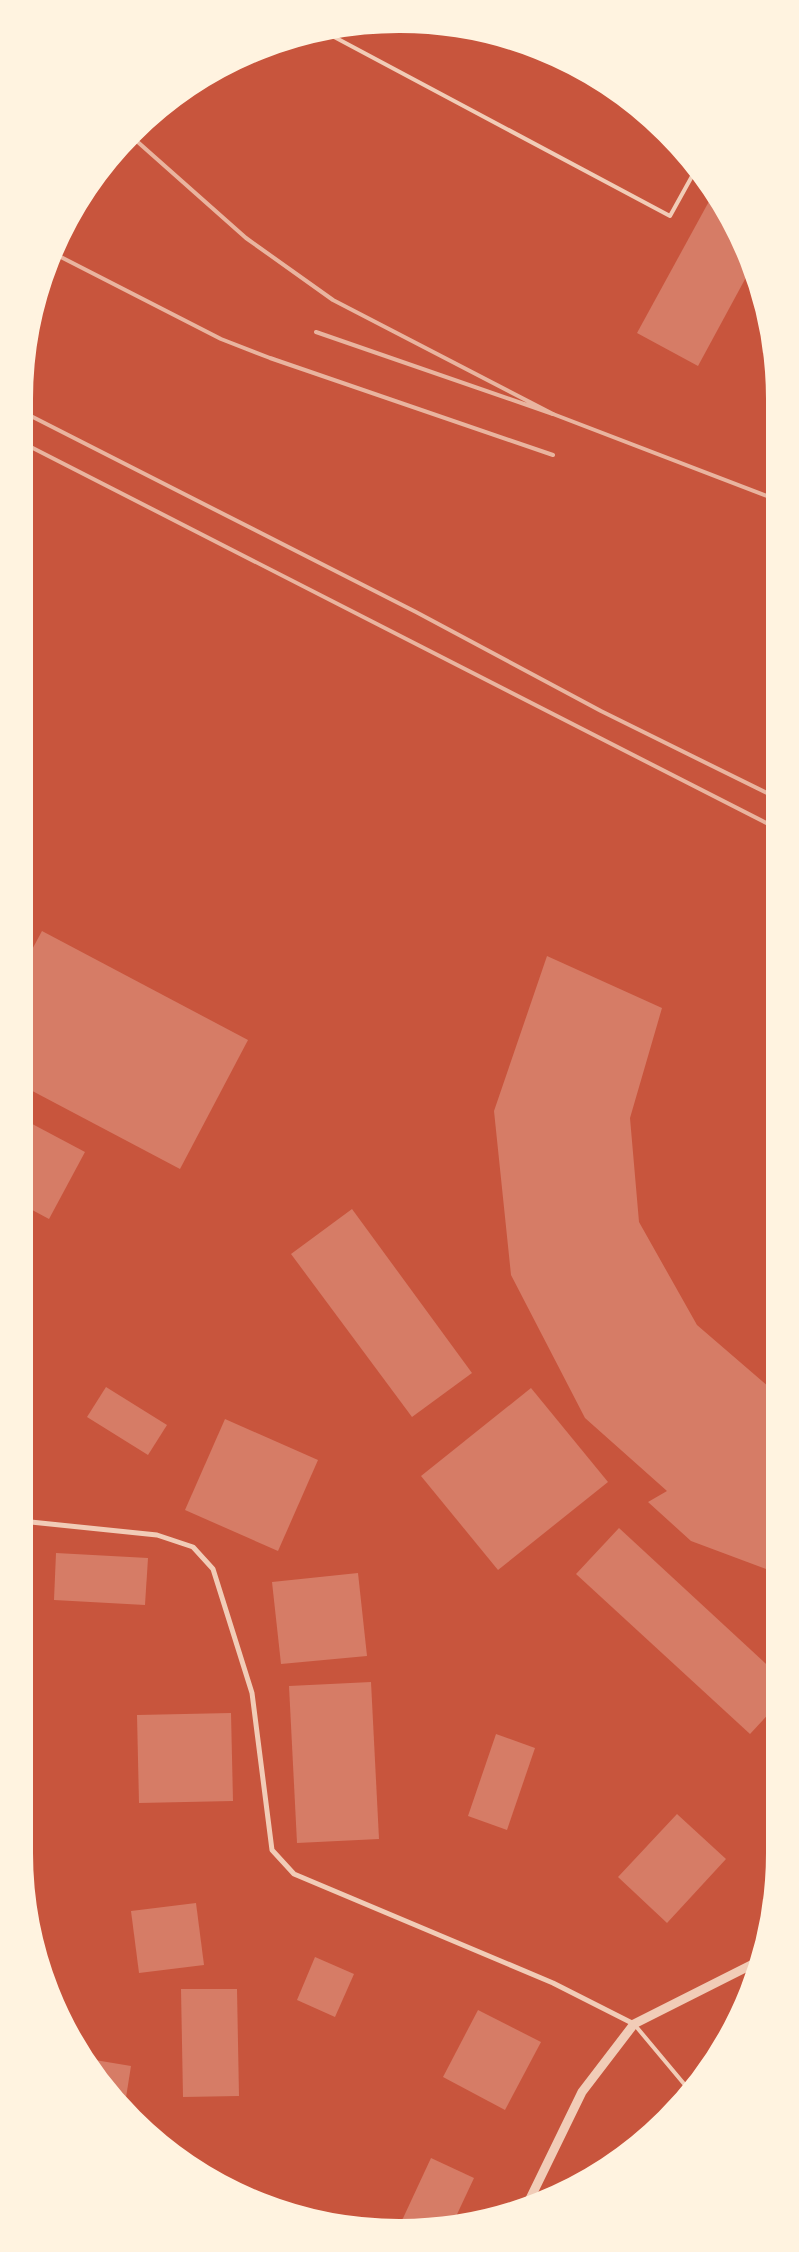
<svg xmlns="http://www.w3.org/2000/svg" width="799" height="2252" font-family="Literata,serif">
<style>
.building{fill:#d67c66}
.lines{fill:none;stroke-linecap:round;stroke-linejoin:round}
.service{stroke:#f1ccb7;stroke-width:4}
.minor{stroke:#f1ccb7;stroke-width:5}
.tertiary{stroke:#f1ccb7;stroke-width:9}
.rail{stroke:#e9b49f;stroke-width:4}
.rim{fill:none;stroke:#fff3e0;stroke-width:6}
</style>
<rect width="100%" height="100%" fill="#c8553d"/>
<!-- building -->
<g class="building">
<path d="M713,194l26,38 11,38 -52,96 -61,-33z"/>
<path d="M42,931l206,109 -68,129 -159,-84v-115z"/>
<path d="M547,956l115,52 -32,110 9,104 58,103 80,69v179l-86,-32 -43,-39 19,-11 -82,-73 -74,-143 -17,-164z"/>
<path d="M21,1118l64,34 -36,67 -28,-15z"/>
<path d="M352,1209l120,164 -60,44 -121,-163z"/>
<path d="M106,1387l61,38 -19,30 -61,-38z"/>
<path d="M531,1388l77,94 -110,88 -77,-94z"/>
<path d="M225,1419l93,41 -40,91 -93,-41z"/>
<path d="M619,1528l158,146v31l-27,29 -174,-160z"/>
<path d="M56,1553l92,5 -3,47 -91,-5z"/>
<path d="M358,1573l9,83 -86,8 -9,-82z"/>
<path d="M371,1682l8,157 -82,4 -8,-157z"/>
<path d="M231,1713l2,88 -94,2 -2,-88z"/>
<path d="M496,1734l39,14 -28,82 -39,-14z"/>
<path d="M677,1814l49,45 -59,64 -49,-46z"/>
<path d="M196,1903l8,62 -65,8 -8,-62z"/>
<path d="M315,1957l39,17 -19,43 -38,-17z"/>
<path d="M181,1989h56l2,107 -56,1z"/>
<path d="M478,2010l63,32 -36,68 -62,-33z"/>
<path d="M89,2059l42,7 -7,44 -9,-8z"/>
<path d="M660,2111l10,5 -21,18z"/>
<path d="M431,2158l43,20 -22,47 -27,5 -27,-1z"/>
</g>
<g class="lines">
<!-- service -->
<g class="service">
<path d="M323,31l347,185 26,-47"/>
<path d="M634,2024l56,67"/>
</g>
<!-- minor -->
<path class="minor" d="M21,1521l136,14 36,12 20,22 39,124 20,157 22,24 259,109 81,41"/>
<!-- tertiary -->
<path class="tertiary" d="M527,2205l55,-113 52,-68 127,-64"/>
<!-- rail -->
<g class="rail">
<path d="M131,136l115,102 87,62 220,114 -237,-82"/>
<path d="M53,253l168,86 49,19 283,97"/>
<path d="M21,411l395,201 185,99 174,86"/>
<path d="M553,414l222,85"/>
<path d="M21,442l755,386"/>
</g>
</g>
<!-- crop -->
<path d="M0 0H799V2252H0ZM399 30H400A369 369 0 0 1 769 399V1853A369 369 0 0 1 400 2222H399A369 369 0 0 1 30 1853V399A369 369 0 0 1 399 30Z" fill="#fff3e0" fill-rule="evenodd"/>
<path class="rim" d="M399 30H400A369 369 0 0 1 769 399V1853A369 369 0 0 1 400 2222H399A369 369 0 0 1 30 1853V399A369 369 0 0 1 399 30Z"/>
</svg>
